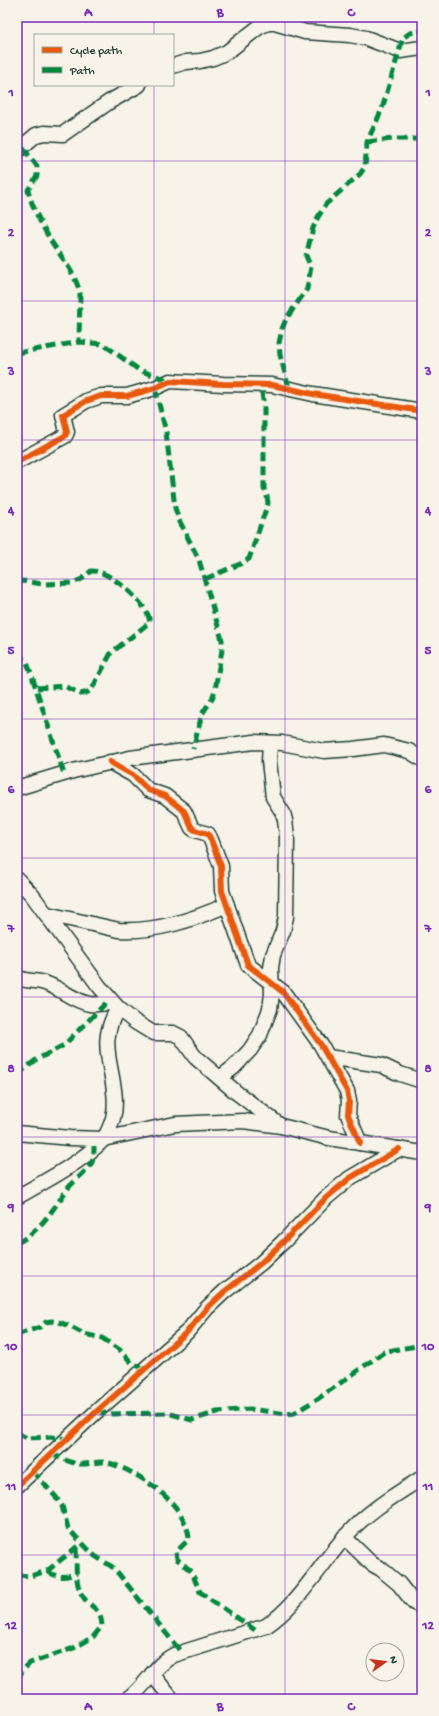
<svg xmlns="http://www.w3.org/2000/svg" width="439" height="1716" font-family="'Gochi Hand',sans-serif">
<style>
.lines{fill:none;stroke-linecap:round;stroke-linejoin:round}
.minor-casing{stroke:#1f3d34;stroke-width:17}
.minor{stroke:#f7f3e8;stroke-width:14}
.quiet{stroke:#00873e;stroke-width:5;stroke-dasharray:10 5;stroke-linecap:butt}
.cycleway-casing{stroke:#f7f3e8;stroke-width:8}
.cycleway{stroke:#e8590c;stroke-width:6}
.grid{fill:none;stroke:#7b2cbf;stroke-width:1;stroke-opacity:0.55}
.neatline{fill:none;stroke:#7b2cbf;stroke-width:1.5}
.grid-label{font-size:13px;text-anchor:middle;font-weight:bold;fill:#7b2cbf}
</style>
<rect width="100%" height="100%" fill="#f7f3e8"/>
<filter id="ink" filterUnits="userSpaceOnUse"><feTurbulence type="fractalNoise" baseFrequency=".025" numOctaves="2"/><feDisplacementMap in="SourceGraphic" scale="8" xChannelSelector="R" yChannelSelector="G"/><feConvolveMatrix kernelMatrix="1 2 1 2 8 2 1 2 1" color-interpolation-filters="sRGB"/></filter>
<g filter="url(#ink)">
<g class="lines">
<defs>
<g id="minor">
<path d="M173,66l13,-4 14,-1 13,-3 14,-6 32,-25 9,-4h7l30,9 45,3 16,3 34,13 22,-3"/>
<path d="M17,151l19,-16 8,-2 19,1 46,-32 30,-17"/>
<path d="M17,462l48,-26 2,-4 -4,-17 23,-14 15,-5h26l28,-8 15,-7 53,3 49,1 41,9 109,17"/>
<path d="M110,762l23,13 15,15 17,6 14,11 5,4 8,17 3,2 13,4 3,6 10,26 1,25 26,74 35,27 38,53 26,46 2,10 -1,14 12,28"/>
<path d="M17,788l56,-17 57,-13 124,-16 28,1 42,8 29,-2 31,-4 25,6 13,8"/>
<path d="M17,879l15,16 67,91 19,22 17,14 18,11h20l8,4 14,20 42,36 44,33"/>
<path d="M47,914l72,16c38,2 73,-10 108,-25"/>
<path d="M17,977c9,5 15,3 24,5 18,4 31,19 49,22 8,1 15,-1 22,-1"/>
<path d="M328,1057l53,8 19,9 22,7"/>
<path d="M220,1078l14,-11 16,-17 10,-15 10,-26 2,-15 -1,-26 2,-13 10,-24 3,-14 1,-80 -2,-17 -2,-7 -10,-16 -4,-36 1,-18"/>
<path d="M17,1133l53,5 33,1 72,-15 68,-3 38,5 48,12 93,15"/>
<path d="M17,1197c27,-15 65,-35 86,-57 4,-6 8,-15 10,-22 4,-14 1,-31 -2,-46 -5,-25 -7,-40 7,-64"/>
<path d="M17,1486l79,-74 91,-80 19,-23 18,-17 37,-29 22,-21 43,-44 24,-20 49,-29"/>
<path d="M344,1537l28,27 9,5 18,15 15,19 8,3"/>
<path d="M152,1674l20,25"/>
<path d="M128,1699c18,-12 26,-34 46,-44l92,-29c31,-20 55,-62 79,-89 21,-25 50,-42 77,-59"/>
</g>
</defs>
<!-- minor casing -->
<use href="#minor" class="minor-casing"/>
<!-- minor -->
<use href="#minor" class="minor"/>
<!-- quiet -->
<g class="quiet">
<path d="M367,142l25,-3h30"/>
<path d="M23,148l14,18v10l-9,14c4,18 14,35 23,51 11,17 24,32 29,52l-1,49"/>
<path d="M17,353l62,-11 24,2 36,26 31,11"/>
<path d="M155,388l11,44 9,76 4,12 20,40 23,80v10l-7,40 -3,9 -10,15 -9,35"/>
<path d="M289,388l-9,-33 -1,-12 3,-14 4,-10 21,-30 4,-22 -5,-11 7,-28 5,-11 8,-13 34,-30 5,-7 2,-25 15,-33 21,-71 7,-5 12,-2"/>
<path d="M205,579l35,-15 9,-5 19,-56 -1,-7 -3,-7v-81l-3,-24"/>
<path d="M17,584l5,-3 21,3 30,-1 9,-4 9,-8c16,-2 49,27 56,42 2,3 2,6 3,9l-39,31 -19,36 -4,3 -7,2 -17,-8 -27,2"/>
<path d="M17,652l10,11 4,10 33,101"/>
<path d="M17,784l2,3"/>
<path d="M17,1075l19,-15 28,-15 42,-42"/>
<path d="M17,1243c24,-12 37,-36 52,-56 7,-8 16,-14 22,-23 3,-4 3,-12 3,-18"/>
<path d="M17,1335l23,-8 6,-5 5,-1 8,1 8,3 17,9 18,4 18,12 12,13 12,6"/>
<path d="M96,1412l17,2 55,-1 24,7 25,-8 33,-3 37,5 7,-1 25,-15 65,-46 9,-2 29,-5"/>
<path d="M17,1433l10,5 24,-1 16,2"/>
<path d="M51,1454c9,3 19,9 28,10 11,1 19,-4 30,-1 32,10 78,41 80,76l-13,13 1,7 14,12 9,21 55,38"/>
<path d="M32,1471l24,26 6,9 6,22 7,8 20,20 19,12 67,84"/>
<path d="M47,1571c10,7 18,7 30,2"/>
<path d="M17,1575l14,1 16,-5 32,-26"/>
<path d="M17,1680l6,-10 7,-7 44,-15 19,-11 9,-11c-1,-20 -12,-17 -20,-31 -8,-13 -5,-32 -6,-47"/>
</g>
<defs>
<g id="cycleway">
<path d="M17,462l48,-26 2,-4 -4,-17 23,-14 15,-5h26l28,-8 15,-7 53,3 49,1 41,9 109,17"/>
<path d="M110,762l23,13 15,15 17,6 14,11 5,4 8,17 3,2 13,4 3,6 10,26 1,25 26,74 35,27 38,53 26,46 2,10 -1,14 12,28"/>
<path d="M17,1486l79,-74 91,-80 19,-23 18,-17 37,-29 22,-21 43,-44 24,-20 49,-29"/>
</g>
</defs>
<!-- cycleway casing -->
<use href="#cycleway" class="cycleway-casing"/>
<!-- cycleway -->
<use href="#cycleway" class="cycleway"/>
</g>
</g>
<!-- grid -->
<path class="grid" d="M154,17v18M285,17v1682M154,85v1614M17,161h405M17,301h405M17,440h405M17,579h405M17,719h405M17,858h405M17,997h405M17,1137h405M17,1276h405M17,1415h405M17,1555h405"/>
<!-- margin -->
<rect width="439" height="1716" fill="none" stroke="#f7f3e8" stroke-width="44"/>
<!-- legend -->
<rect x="34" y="34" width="140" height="52" fill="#f7f3e8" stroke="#a1aaa0"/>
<rect x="42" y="47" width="20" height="6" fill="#e8590c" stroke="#a1aaa0"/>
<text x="70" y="54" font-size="12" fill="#1f3d34">Cycle path</text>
<rect x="42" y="67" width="20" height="6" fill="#00873e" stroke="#a1aaa0"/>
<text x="70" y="74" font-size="12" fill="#1f3d34">Path</text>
<!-- north arrow -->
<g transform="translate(385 1662) rotate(76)"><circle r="19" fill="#f7f3e8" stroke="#a1aaa0"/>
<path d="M0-3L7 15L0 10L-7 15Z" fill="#c8321e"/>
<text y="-6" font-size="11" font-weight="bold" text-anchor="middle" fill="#1f3d34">N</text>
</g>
<rect x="22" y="22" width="395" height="1672" class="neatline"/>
<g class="grid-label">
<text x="88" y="16">A</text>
<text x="220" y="16">B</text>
<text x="351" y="16">C</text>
<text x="11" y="96">1</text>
<text x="428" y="96">1</text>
<text x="11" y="236">2</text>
<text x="428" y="236">2</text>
<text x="11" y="375">3</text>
<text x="428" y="375">3</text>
<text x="11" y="514">4</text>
<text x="428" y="514">4</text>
<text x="11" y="654">5</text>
<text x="428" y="654">5</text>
<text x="11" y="793">6</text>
<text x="428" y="793">6</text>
<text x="11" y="932">7</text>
<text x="428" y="932">7</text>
<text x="11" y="1072">8</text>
<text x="428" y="1072">8</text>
<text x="11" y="1211">9</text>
<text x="428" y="1211">9</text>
<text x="11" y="1350">10</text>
<text x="428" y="1350">10</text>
<text x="11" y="1490">11</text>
<text x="428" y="1490">11</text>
<text x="11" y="1629">12</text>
<text x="428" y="1629">12</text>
<text x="88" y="1710">A</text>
<text x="220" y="1710">B</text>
<text x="351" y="1710">C</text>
</g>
</svg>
